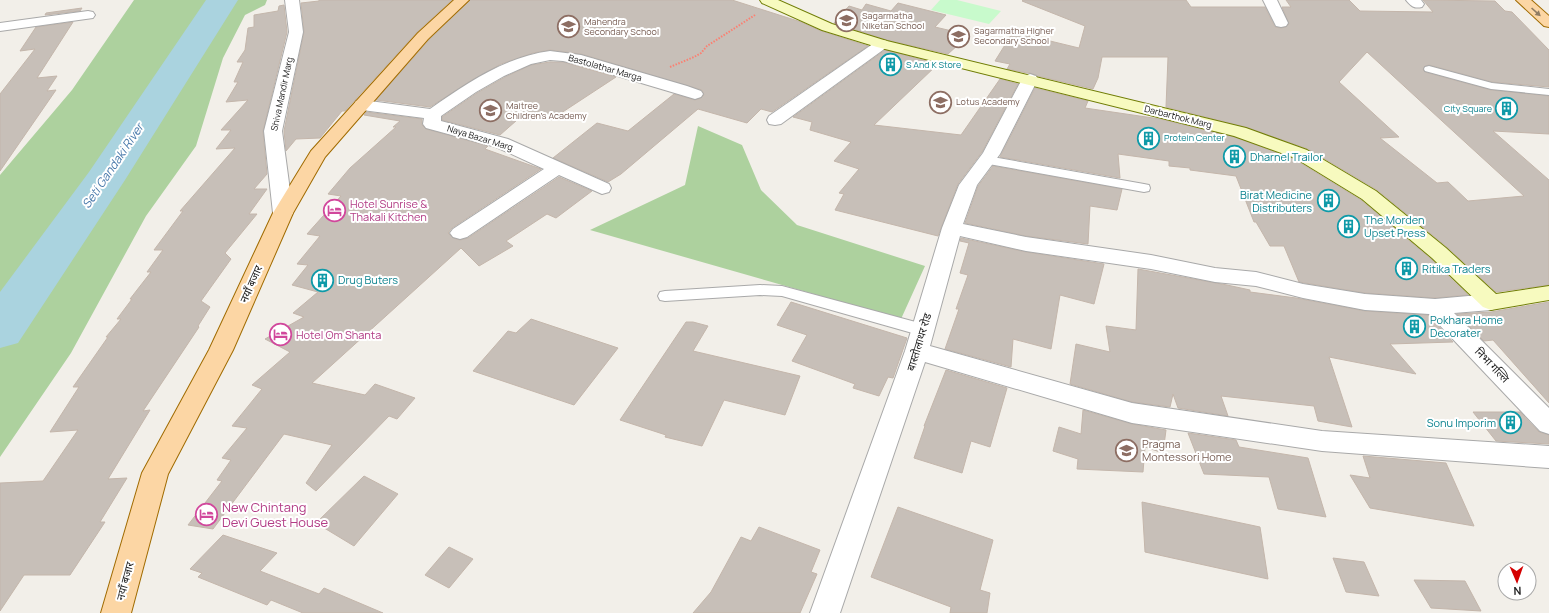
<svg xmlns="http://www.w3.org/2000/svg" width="1549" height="613" font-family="Manrope,'Noto Sans Devanagari',sans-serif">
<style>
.forest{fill:#add19e}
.park{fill:#c8facc}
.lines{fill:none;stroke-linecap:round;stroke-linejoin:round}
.river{fill:#aad3df;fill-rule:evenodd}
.building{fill:#c7bfb8;stroke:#c4b6ab;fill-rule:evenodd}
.lane-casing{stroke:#a9a9a9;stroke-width:2}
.street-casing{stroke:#a9a9a9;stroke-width:2}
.secondary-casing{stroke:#707d05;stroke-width:2}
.primary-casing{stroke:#a06b00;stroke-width:2}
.path{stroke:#fa8072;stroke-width:2;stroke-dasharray:1.5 1.5;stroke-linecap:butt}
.lane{fill:#fff;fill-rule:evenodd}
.street{fill:#fff;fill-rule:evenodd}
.secondary{fill:#f7fabf;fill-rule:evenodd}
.primary{fill:#fcd6a4;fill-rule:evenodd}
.oneway{fill:#8f7c63}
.labels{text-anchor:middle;stroke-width:4;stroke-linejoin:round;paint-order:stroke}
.far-education-label{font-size:9px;fill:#785e54;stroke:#fff;text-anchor:start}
.far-culture-label{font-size:9px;fill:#0d838f;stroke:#fff;text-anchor:start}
.far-street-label{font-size:9px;fill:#222;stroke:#fff}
.culture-label{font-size:11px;fill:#0d838f;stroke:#fff;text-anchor:start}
.hotel-label{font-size:11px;fill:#b23c85;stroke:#fff;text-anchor:start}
.street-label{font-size:11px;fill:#222;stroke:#fff}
.education-label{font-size:11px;fill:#785e54;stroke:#fff;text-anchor:start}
.water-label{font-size:12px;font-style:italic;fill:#4a7aab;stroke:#fff}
.near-hotel-label{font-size:13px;fill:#b23c85;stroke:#fff;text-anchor:start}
</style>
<rect width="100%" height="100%" fill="#f2efe9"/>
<!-- forest -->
<g class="forest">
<path d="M134,0h133l-2,5 -20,10 -22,43 -27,88 -50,70 -75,137 -71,104v-282l72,-85z"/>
<path d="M698,126l44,19 19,45 36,35 128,41 -24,53 -311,-89 95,-45z"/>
</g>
<!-- park -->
<path class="park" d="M940,0h17l44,11 -12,13 -58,-14z"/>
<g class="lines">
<!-- river -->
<path class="river" d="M206,0h32l-113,180 -107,163 -18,5v-56l89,-120z"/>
</g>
<!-- building -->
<g class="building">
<path d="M319,0h133l-35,32 -72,79h-3l-22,27 -24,1 -10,12 -2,-20 20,-99 -3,-29 18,-2z"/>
<path d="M470,0h262l69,22 20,9 47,15 -96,66 -11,-3 -14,14 -49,-14 -77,65 -13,8 -55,-24 44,-35 31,8 46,-37 21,6 6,-2 3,-3 -2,-5 -121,-36 -31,-4 -17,3 -32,11 -29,16 -42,27 -54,-7 53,-60z"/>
<path d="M1023,0h163l5,7h74l10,20 6,1 5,-1 3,-3 -7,-17h9l-5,-7h63l11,11 73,1 -10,-12 72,1 10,10 7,1 37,38v37l-57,-5 -63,-17 -4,1 -2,4 2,2 66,18 58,6v38l-56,-3 56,49v105l-53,7 -49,-45 -70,-57 -69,-41 -62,-22 -80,-20 2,-50h-66l-4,21 -5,11 -55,-13 -8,-3h-3l-20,-4 3,-5 -15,-3 18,-29 66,16 6,-22 -63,-25zM1367,52l87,80 70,64 -56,5 -20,-19 -11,1 -57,-45 19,-1 -60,-55z"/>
<path d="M898,3l48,12 -11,12 34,8 -21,19 -61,-14 -53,-17 15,-17 13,4 4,-6 25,7z"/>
<path d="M284,5l3,27 -24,99 4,43 -13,15h13l-18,25h8l-32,39 6,6 -30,42 9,6 -12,19 1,1 -56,84 7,-1 -42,69 19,-1 -27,44h5l-35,53h-46l-24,36v-128l43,-2 35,-51 -28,2 29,-45h-6l35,-50h-2l15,-18h-4l15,-20h-2l21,-27h-4l16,-22h-9l29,-39h-3l55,-63 -19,1 15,-19h-10l27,-30 -22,2 12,-20h-4l9,-20h-6l8,-12 3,-22 6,-1v-12l24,-4 1,-5z"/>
<path d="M82,8l-2,3 -35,4 1,-2z"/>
<path d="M73,22l-36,56 20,-2 -10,15 9,-1 -56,81v-77l35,-45 -15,2 16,-24z"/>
<path d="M885,50l53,14 -64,61 87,10 39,-56 18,5 -36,68 -24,32 -20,52 -103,-26 9,-16 -5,-1 20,-24 -25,-8 17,-19 -41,-12 2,-8 -19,-5z"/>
<path d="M550,62h13l53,15 -64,42 -27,-6 -25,22 -58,-15v-3l35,-24 28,-16 26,-12z"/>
<path d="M1035,88l53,13 -3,7 75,11 74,18 60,22 67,41 70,59 37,36 -33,3 -70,-5 -66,-11 -15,-36h-14l-14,-24h-2l-18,-46 -46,-6v-2l-21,-2v-5l-51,-7 2,24 -120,-21z"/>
<path d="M366,112l56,7v6l4,4 62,17 -3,3 56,20 -89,59 -4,5 5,5 7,2 8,-2 91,-61 33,14 -36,27 -9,-4 -41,27 7,5 -34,20 -18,-18 -149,135 53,12 10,-11 40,14 -18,21 -8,-3 -73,75 -10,-8 26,-38 -48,-11 -71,95 -25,-4 34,-44 -5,-1 14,-20 -9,-2 25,-30 -15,-2 30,-37 -10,-4 38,-33 -25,-13 39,-22 -11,-4 25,-21 -26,-7 16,-20 -11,-1 23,-28 -13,-2 34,-38 -13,-2 22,-26 46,-41h-3l7,-6 -36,-6z"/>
<path d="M993,166l129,23 -5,21 -27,-4 -2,38 -62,-8 -61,-13 13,-37z"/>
<path d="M961,238l65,14 78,12 -10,40 -34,-9 -9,54 -38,-10 -2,28 -66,-18 14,-40h-3l12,-34 -8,-2 9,-30 -9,-2z"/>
<path d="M1138,269l89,16 23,5v2l46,6 69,13 63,4 25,27 -63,2 26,30 -87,-17 23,70 -34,-6 -4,-15 -93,-10 7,20 -50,-8 -5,-14 -3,13 -38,-5 -62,-18 6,-40 34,8 -4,-26 30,4z"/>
<path d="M791,302l116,36 -14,40 -5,-1 -9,19 -26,-8 2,-4 -63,-23 15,-26 -30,-10z"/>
<path d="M1549,302v101l-56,-63 -9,1 -27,-27 34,-2z"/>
<path d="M531,319l87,29 -44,57 -101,-34 35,-40 8,2z"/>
<path d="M686,322h7l15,4 -15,25 107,25 -15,39 -61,-15 -22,46 -37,-9 1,-2 -46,-15z"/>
<path d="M946,370l61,18 -17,59 -19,-6 -9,32 -48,-15 11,-32h-1z"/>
<path d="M1083,410l49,14 34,6 -3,23 -18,-6 -2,25 -66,-3 1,-10 -25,-8 6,-24 22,7z"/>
<path d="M1473,412h47l19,20 10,3v9l-53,-3z"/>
<path d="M1188,433l48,7 3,7 69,11 18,59 -48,-8 -9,-32 -65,-3z"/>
<path d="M1363,456l83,7 28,63 -104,-18 -20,-33 20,3z"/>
<path d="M364,476l34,18 -44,52 -38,-23z"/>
<path d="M1142,502l118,25 8,52 -123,-27z"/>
<path d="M898,507l95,33 -13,50 10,3 -3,20h-37l1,-6 -80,-30z"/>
<path d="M759,527l61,23 -9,22 6,2 -17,39h-107l18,-21 30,-55 10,4z"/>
<path d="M223,535l54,18 -17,18 59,23 5,-6 59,25h-80l-32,-13 -4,5 -69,-28 4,-4 -12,-4z"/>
<path d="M449,547l24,12 -24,29 -24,-13z"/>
<path d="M1333,558l31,4 15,34 -33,-4z"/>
<path d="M1414,580l51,1 16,30 -50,-3z"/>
</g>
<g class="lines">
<defs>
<g id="lane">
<path d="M1429,66l63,17 57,6v6l-58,-6 -66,-18 -1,-2 1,-2z"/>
<path d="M987,156l157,28 5,1 1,3 -1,3 -5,1 -161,-29 -2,-3 2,-3z"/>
<path d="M760,285l22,1 141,38 5,2 3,4 -3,4 -5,2 -141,-40 -22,-1 -95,6 -5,-1 -2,-4 2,-4 5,-1z"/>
</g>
<g id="street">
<path d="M285,0h14l4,32 -21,99 11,82 -3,4 -7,2 -7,-2 -3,-4 -9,-82 25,-99z"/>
<path d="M1263,0h14l11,23 -2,3 -5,1 -5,-1z"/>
<path d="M1406,0h15l3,4 -2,3c-8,2 -11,-1 -16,-7z"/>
<path d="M88,11l5,1 2,3 -2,3 -93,13v-8z"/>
<path d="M882,40l5,1 2,3 -2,3 -106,77 -6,1 -6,-1 -2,-4 2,-4 108,-75z"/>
<path d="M550,51l31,4 106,31 14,5 2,3 -2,3 -6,2 -111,-33 -21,-5 -13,-1 -19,4 -27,12 -28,16 -35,24v5l67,18 101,45 2,4 -2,4 -7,2 -43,-19 -92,62 -7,2 -7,-2 -3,-4 3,-4 91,-60 -48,-22 -70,-19 -3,-4 1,-6 -62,-8 -6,-1 -2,-4 2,-4 6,-1 68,9c37,-26 75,-52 120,-58z"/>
<path d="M1030,74l6,2 2,3 -38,75 -23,31 -14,39 63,13 125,18 64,13 41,4 47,12 62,10 70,5 56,-5 8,3 3,5 -3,5 -8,3 -37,3 95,95v26l-9,-3 -111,-117 -64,-4 -62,-12 -47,-12 -41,-4 -64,-13 -125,-18 -66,-15 -30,110 202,57 190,28 227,15v22l-227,-17 -190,-28 -207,-61 -85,251h-30l95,-262 37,-123 17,-43 24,-32 39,-74 2,-3z"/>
</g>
<path id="secondary" d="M760,0h18l54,24 55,17 359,87 61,22 69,41 70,57 50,46 53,-8v14l-58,10 -8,-3 -51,-49 -70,-59 -67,-41 -61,-22 -357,-89 -55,-17 -60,-27z"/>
<g id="primary">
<path d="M454,0h15l-41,39 -103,118 -32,56 -60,137 -65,124 -37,139h-30l41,-140 67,-123 64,-137 38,-62 107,-118z"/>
<path d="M1516,0h15l18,16v11l-5,-1z"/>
</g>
</defs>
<!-- lane casing -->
<use href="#lane" class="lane-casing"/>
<!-- street casing -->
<use href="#street" class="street-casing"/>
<!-- secondary casing -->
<use href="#secondary" class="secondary-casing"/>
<!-- primary casing -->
<use href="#primary" class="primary-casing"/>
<!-- path -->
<path class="path" d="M670,67l24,-10 7,-4 6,-7 48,-31"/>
<!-- lane -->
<use href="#lane" class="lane"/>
<!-- street -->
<use href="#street" class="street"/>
<!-- secondary -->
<use href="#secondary" class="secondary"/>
<!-- primary -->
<use href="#primary" class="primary"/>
</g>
<!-- one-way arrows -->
<defs><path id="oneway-solid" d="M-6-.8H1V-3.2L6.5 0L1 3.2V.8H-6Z"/></defs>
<use class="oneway" href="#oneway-solid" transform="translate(1536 12) rotate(42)"/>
<!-- icons -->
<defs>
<symbol id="school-ring" viewBox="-11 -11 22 22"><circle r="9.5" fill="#fff" stroke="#8d6e63" stroke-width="1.5"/><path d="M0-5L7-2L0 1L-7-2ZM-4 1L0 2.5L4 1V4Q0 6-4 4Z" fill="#8d6e63"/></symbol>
<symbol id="university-ring" viewBox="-11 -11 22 22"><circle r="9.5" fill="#fff" stroke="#8d6e63" stroke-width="1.5"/><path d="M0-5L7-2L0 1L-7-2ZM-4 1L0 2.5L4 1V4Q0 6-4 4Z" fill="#8d6e63"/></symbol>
<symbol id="building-ring" viewBox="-11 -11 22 22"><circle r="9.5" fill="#fff" stroke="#0f9aa8" stroke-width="1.5"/><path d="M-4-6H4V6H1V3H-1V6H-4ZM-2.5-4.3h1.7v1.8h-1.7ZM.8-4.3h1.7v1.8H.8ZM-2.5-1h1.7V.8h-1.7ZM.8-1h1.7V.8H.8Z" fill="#0f9aa8"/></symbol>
<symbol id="hotel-ring" viewBox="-11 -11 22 22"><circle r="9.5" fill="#fff" stroke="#d1479c" stroke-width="1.5"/><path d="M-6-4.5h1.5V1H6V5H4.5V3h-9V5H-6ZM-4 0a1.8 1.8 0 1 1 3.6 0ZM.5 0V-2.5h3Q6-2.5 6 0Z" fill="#d1479c"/></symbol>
</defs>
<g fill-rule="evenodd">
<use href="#school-ring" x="834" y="8" width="25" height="25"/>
<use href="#school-ring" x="556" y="14" width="25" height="25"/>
<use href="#university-ring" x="946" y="24" width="25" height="25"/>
<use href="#building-ring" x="878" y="52" width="25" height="25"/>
<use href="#school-ring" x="928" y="90" width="25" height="25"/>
<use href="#building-ring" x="1494" y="96" width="25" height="25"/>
<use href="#school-ring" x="478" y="98" width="25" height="25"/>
<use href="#building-ring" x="1136" y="126" width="25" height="25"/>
<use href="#building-ring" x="1222" y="144" width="25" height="25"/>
<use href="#building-ring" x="1316" y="188" width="25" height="25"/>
<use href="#hotel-ring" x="322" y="198" width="25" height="25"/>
<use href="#building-ring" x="1336" y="214" width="25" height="25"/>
<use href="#building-ring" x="1394" y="256" width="25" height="25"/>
<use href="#building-ring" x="310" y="268" width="25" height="25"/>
<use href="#building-ring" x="1402" y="314" width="25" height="25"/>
<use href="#hotel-ring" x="268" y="322" width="25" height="25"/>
<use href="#building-ring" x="1498" y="410" width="25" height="25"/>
<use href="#school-ring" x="1114" y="438" width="25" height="25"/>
<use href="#hotel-ring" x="194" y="502" width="25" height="25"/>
</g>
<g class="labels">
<!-- far-education labels -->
<g class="far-education-label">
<text x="862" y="19">Sagarmatha<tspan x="862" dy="10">Niketan School</tspan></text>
<text x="584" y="25">Mahendra<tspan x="584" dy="10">Secondary School</tspan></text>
<text x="974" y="34">Sagarmatha Higher<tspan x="974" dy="10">Secondary School</tspan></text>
<text x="956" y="105">Lotus Academy</text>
<text x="506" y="109">Maitree<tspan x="506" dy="10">Children's Academy</tspan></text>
</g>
<!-- far-culture labels -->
<g class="far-culture-label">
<text x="906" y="68">S And K Store</text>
<text x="1492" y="112" text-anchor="end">City Square</text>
<text x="1164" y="141">Protein Center</text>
</g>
<!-- far-street labels -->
<g class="far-street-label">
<text transform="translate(605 68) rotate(16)" y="3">Bastolathar Marga</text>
<text transform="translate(282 94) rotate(-78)" y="3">Shiva Mandir Marg</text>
<text transform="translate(1178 117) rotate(14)" y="3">Darbarthok Marg</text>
<text transform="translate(480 138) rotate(17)" y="3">Naya Bazar Marg</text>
</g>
<!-- culture labels -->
<g class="culture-label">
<text x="1250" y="161">Dharnel Trailor</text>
<text x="1312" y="199" text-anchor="end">Birat Medicine<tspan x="1312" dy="13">Distributers</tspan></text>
<text x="1364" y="224">The Morden<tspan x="1364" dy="13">Upset Press</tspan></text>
<text x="1422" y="273">Ritika Traders</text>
<text x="338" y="284">Drug Buters</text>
<text x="1430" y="324">Pokhara Home<tspan x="1430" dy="13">Decorater</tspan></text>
<text x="1496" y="427" text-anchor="end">Sonu Imporim</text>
</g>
<!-- hotel labels -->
<g class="hotel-label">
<text x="350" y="208">Hotel Sunrise &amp;<tspan x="350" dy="13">Thakali Kitchen</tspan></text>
<text x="296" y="339">Hotel Om Shanta</text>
</g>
<!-- street labels -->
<g class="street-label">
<text transform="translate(251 284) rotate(-66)" y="4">नयाँ बजार</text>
<text transform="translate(919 342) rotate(-73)" y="4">बास्तोलाथर रोड</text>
<text transform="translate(1492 365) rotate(46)" y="4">निभा गल्लि</text>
<text transform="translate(125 581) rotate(-75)" y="4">नयाँ बजार</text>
</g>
<!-- education labels -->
<g class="education-label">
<text x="1142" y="448">Pragma<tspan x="1142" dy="13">Montessori Home</tspan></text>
</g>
<!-- water labels -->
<g class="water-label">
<text transform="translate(113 166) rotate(-56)" y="4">Seti Gandaki River</text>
</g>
<!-- near-hotel labels -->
<g class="near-hotel-label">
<text x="222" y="512">New Chintang<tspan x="222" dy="15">Devi Guest House</tspan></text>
</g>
</g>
<!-- north arrow -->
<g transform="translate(1517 581) rotate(178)"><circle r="19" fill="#ffffff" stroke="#a7a7a7"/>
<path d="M0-3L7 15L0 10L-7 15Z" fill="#d40000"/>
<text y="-6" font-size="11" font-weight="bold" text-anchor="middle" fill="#222222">N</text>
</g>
</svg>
